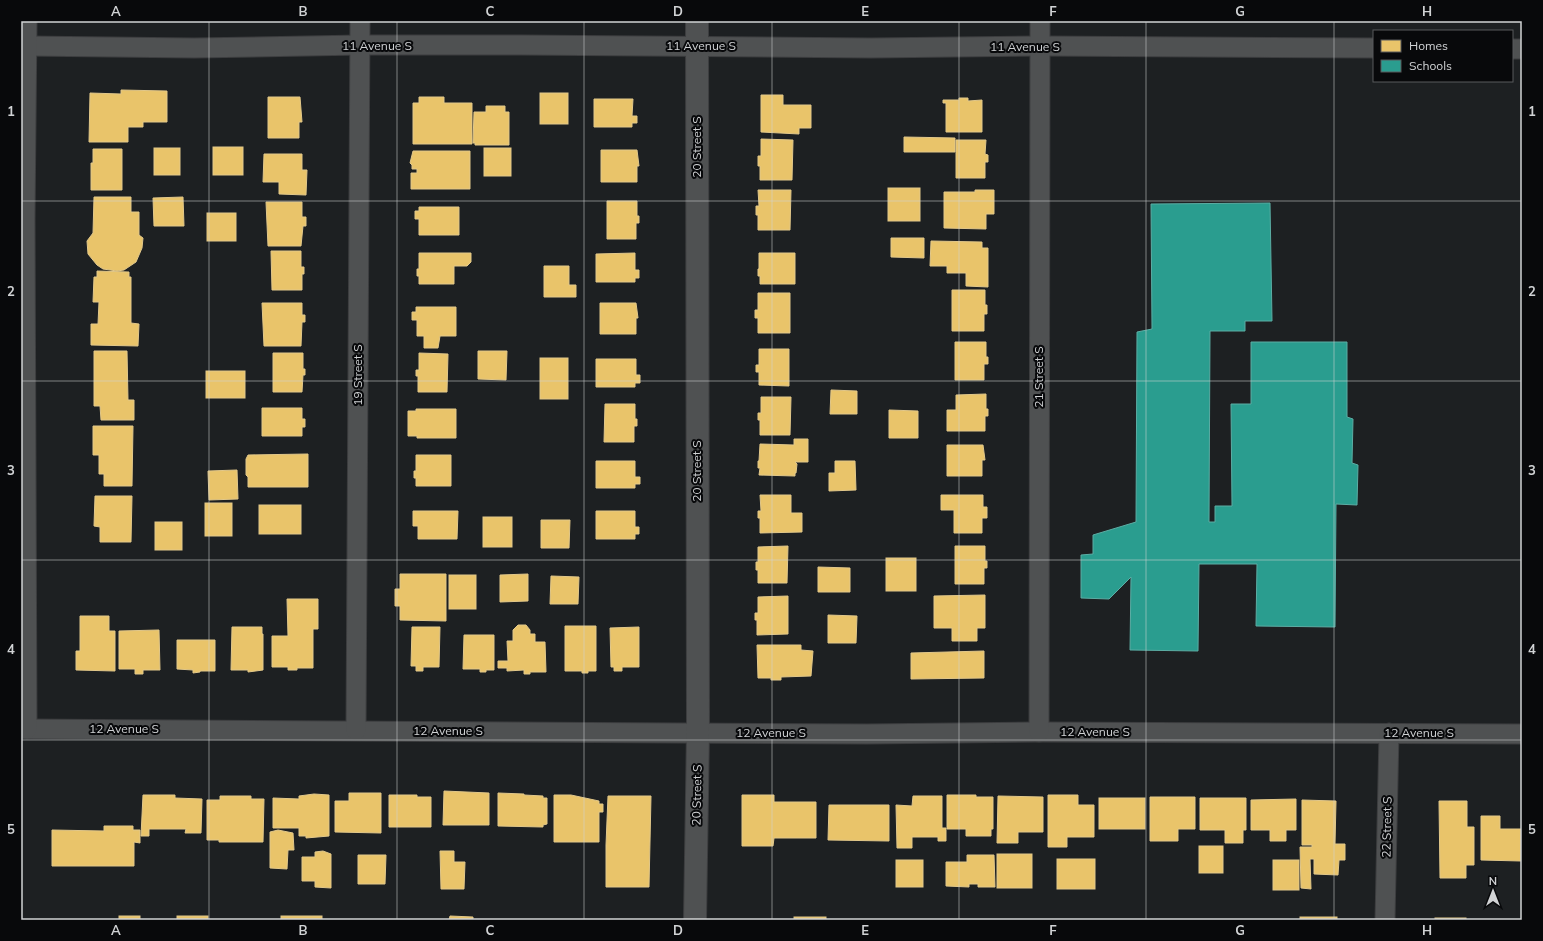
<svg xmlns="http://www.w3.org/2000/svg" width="1543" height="941" font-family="Mulish,sans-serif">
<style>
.homes{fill:#e9c46a;stroke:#e2c88a}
.schools{fill:#2a9d8f;stroke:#5cada4}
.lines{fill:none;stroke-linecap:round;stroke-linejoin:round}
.street-casing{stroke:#3c3d3f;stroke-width:21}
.secondary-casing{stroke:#3c3d3f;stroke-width:24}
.street{stroke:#4f5152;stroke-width:19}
.secondary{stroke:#4f5152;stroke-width:22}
.grid{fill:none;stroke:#d1d3d5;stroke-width:1;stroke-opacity:0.55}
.labels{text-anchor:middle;stroke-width:4;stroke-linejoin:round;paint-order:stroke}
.street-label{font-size:12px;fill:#d1d3d5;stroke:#08090b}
.neatline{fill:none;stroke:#d1d3d5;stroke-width:1.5}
.grid-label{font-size:13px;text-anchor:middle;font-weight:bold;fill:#d1d3d5}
</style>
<rect width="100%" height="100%" fill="#1d2022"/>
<!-- homes -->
<g class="homes">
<path d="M121,90l46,1v31h-24v5h-15v15h-39l1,-49 31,1z"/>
<rect x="540" y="93" width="28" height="31"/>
<path d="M761,95h22v10h28v23h-12v6l-38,-2z"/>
<path d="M268,97h32l2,25h-3v16h-31z"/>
<path d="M419,97h25v6h28v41h-59v-41h6z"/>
<path d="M959,98h9v3l14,-1v32h-36v-29h-3v-3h16z"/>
<path d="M594,99h39l-1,17h5v7h-5v4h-38z"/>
<path d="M486,106h19v6h4v33h-34v-2h-2l1,-31h12z"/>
<path d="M904,137l51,1v14h-51z"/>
<path d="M761,139l32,1 -1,40h-32v-14h-2v-10h3z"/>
<path d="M956,140h30l-1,14 3,1v7h-3v16h-29z"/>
<rect x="213" y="147" width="30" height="28"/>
<rect x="154" y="148" width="26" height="27"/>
<rect x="484" y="148" width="27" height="28"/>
<path d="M93,149h29v41h-31v-27h2z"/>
<path d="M601,150h36l2,16h-2v16h-36z"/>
<path d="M413,151h57v38h-59v-16h6v-4h-5v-4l-2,-2z"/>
<path d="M264,154h38v16h5l-1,25 -27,-1v-12h-16z"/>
<rect x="888" y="188" width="32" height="33"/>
<path d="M758,190h33l-1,40h-32v-15h-2v-9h3z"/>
<path d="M975,190h19v24h-8v15l-42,-1v-36h31z"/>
<path d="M94,197h37v15h8v23l4,3 -1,10 -6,14 -12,8 -7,1 -14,-2 -6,-4 -9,-11 -1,-13 6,-8z"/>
<path d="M183,197l1,29h-30l-1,-28z"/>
<path d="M607,201h30v15h2v7h-3v16h-29z"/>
<path d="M266,202h36v15h4v9h-3l-2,20h-33z"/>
<path d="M419,207h40v28h-40v-16h-4v-8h4z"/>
<rect x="207" y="213" width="29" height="28"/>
<path d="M891,238h33v20l-33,-1z"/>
<path d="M931,241l51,1v6h6v39l-22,-1v-13h-19v-7h-17z"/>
<path d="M271,251h30v16h3v7h-2v16h-30z"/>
<path d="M419,253h52v9l-4,4h-13v18h-35v-8h-2v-7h2z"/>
<path d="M635,253v17h4v8h-4v4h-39v-28z"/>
<path d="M759,253h36v31h-35v-8h-2v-7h1z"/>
<path d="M544,266h25v19h7v12h-32z"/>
<path d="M97,271l32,1v5h2v46l8,1 -1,22 -47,-1v-21h7l1,-22h-6l1,-25h3z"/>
<path d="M952,290h33v15h2v9h-3v17h-32z"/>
<path d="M758,293h32v40h-32v-15h-3v-8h3z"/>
<path d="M262,303h40v12h3v7h-3l-1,24h-37z"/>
<path d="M600,303h36l2,15h-2v16h-36z"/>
<path d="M416,307h40v29h-16l-2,12h-14v-12h-7v-16h-5v-8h4z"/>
<path d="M955,342h31v15h2v7h-4v16h-29z"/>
<path d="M759,349h30v37l-30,-1v-13h-3v-7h3z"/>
<path d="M94,351h33l1,49h6v20h-33l-1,-14h-6z"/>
<path d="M478,351h29l-1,29 -28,-1z"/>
<path d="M273,353h30v16h2v6h-2l-1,17h-29z"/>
<path d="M419,353l29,1 -1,38h-29v-16h-2v-6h3z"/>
<rect x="540" y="358" width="28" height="41"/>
<path d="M596,359h40v16h4v8h-5v4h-39z"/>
<rect x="206" y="371" width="39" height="27"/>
<path d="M831,390l26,1v23h-27z"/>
<path d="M986,394v15h2v7h-3v15h-38v-21h9v-15z"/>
<path d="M761,397h30l-1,38h-30v-15h-2v-7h3z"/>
<path d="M605,404h30v15h2v7h-3v16h-30z"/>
<path d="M262,408h40v11h3v8h-3v9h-40z"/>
<path d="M416,409h40v29h-39v-2h-9v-25h8z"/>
<path d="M889,410l29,1v27h-29z"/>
<path d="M93,426h40l-1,60h-28v-12h-5v-19h-6z"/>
<path d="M794,439h14v23h-13l2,2 -1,9h-1v3l-36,-1 1,-7h-2v-7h1l1,-17 34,1z"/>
<path d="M947,445h36l2,15h-3v16h-35z"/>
<path d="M308,454v33h-60v-10l-2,-2v-16l2,-4z"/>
<path d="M416,455h35v31h-35v-8h-2v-7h2z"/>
<path d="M596,461h39v16h5v7h-5v4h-39z"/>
<path d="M835,461h20l1,29 -27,1v-18h6z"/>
<path d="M237,470l1,29 -29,1 -1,-29z"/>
<path d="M760,495h31v18h11v19l-42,1v-15h-2v-7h3z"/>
<path d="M941,495h42v12h4v11h-5v15h-28v-23h-13z"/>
<path d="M95,496h37l-1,46h-31v-15l-6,-1z"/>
<rect x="205" y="503" width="27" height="33"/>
<rect x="259" y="505" width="42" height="29"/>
<path d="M413,511h45l-1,28h-39v-13h-5z"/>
<path d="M596,511h39v16h4v7h-4v5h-39z"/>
<rect x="483" y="517" width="29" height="30"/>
<path d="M541,520h29l-1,28h-28z"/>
<rect x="155" y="522" width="27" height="28"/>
<path d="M788,546l-1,37h-29v-13h-2v-8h2v-15z"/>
<path d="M955,546h30v15h2v7h-3v16h-29z"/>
<rect x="886" y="558" width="30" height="33"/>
<path d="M818,567l32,1v24h-32z"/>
<path d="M400,574h46v47l-46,-1v-14h-5v-17h5z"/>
<path d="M528,574v27l-28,1v-27z"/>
<rect x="449" y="575" width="27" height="34"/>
<path d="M551,576l28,1 -1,27h-28z"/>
<path d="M985,595v33h-8v13h-25v-13h-18v-32z"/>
<path d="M788,596v38l-31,1v-15h-2v-7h3v-16z"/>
<path d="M287,599h31v30h-5v39h-16v2h-9v-3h-16v-31h16z"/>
<path d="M828,615l29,1 -1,27h-28z"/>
<path d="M80,616h29v15h6v40l-39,-1v-19h4z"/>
<path d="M518,625h8l4,5v4h5v8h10l1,30h-16v2h-6v-4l-17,1v-3h-9v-7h10l-1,-20h6v-11z"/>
<path d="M565,626h31v45h-8v2h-6v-2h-17z"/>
<path d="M232,627h30v7h1v36l-15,2v-2h-17z"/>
<path d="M412,627h28l-1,40h-16v4h-7v-5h-5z"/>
<path d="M639,627v40h-17v4h-8v-4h-3l-1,-39z"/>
<path d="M159,630l1,40h-17v4h-8v-5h-16v-38z"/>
<path d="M464,635h30v35h-8v2h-6v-3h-17z"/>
<path d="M177,640h38v31h-15v1l-7,1v-3l-16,-1z"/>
<path d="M757,645h44v5l12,1 -2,25 -30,1v3h-10v-2h-13z"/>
<path d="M984,651v27l-73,1v-26z"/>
<path d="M444,791l45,2v32h-46z"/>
<path d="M349,793h32v40l-46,-1v-31h14z"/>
<path d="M498,793l26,1v1l19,1v2h4v26l-4,1v2l-45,-1z"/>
<path d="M314,794l15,1v41l-23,2v-2h-7v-8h-26v-30l26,1v-3z"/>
<path d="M143,795h32v3l27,1 -1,34h-16l1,-4h-37v7h-8z"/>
<path d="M389,795h28v2h14v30h-42z"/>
<path d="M554,795h17l28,6v3h4v8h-4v30h-45z"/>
<path d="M742,795h32v7h42v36h-42l-1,8h-31z"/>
<path d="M947,795h29v2h17v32h-2v7h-25v-7h-19z"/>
<path d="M1048,795h30v10h16v32h-27v10h-19z"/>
<path d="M220,796h31v3h13l-1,43h-44v-2h-12v-40h13z"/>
<path d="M608,796h43l-2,91h-43v-42z"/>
<path d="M913,796h29v32h4v13h-8v-4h-26v11h-15l-1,-43 16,1z"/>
<path d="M998,796l45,1v35h-25v11h-21z"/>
<path d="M1150,797h45v32h-17v12h-28z"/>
<rect x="1099" y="798" width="46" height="31"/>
<path d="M1200,798h46v32h-3v13h-18v-13h-25z"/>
<path d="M1296,799v31h-10v11h-16v-11h-19v-30z"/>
<path d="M1302,800l34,1 -1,43h10v16h-6l-1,15 -24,-1v-15h-4l1,30 -10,-1 -1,-41h12v-2h-10z"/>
<path d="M1439,801h28v26h7v38h-8v13h-26z"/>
<path d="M829,805h60v36l-61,-1z"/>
<path d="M1481,816h19v13h22l-1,32 -40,-1z"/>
<path d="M104,826h29v4h7v13l-6,-1v24h-82v-36l52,1z"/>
<path d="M278,830l15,3 1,17h-6l-1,19 -17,-1v-36z"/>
<rect x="1199" y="846" width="24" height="27"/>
<path d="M323,851l8,3v34l-16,-1v-6h-13v-24h13v-5z"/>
<path d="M440,851h14v11h11l-1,27h-23z"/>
<rect x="997" y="854" width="35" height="34"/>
<path d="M358,855h28l-1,29h-27z"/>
<path d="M967,855h27l1,32h-17v-3h-9v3l-23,-1v-24h21z"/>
<rect x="1057" y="859" width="38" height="30"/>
<rect x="896" y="860" width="27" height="27"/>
<rect x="1273" y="860" width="26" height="30"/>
<rect x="119" y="916" width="21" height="4"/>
<rect x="177" y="916" width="31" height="4"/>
<rect x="281" y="916" width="41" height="4"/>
<path d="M450,916l23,1v3h-24z"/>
<rect x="794" y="917" width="32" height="3"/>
<rect x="1300" y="917" width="37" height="3"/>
<rect x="1435" y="918" width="31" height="2"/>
</g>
<!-- schools -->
<path class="schools" d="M1270,203l2,118h-27v10h-35l-1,191h6v-16h17l-1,-102h20v-62h96v75l6,2 -1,44 6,2 -1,40 -21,-1 -1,123 -79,-1 1,-62h-58l-1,87 -68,-1 1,-73 -22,22 -28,-1v-43l12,-1v-19l43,-13 1,-190 15,-3 -1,-125z"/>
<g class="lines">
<defs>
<g id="street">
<path d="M27,46l167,2 166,-3h161l350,3 169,-2 334,2"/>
<path d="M1512,49h10"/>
<path d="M21,729l846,5 172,-2 483,2"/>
<path d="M27,729l-2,-510 2,-198"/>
<path d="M356,730l4,-709"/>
<path d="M1039,732l1,-711"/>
<path d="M1385,920l4,-187"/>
</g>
<path id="secondary" d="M695,920l3,-188 -1,-711"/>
</defs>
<!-- street casing -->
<use href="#street" class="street-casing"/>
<!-- secondary casing -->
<use href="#secondary" class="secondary-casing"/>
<!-- street -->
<use href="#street" class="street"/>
<!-- secondary -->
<use href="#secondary" class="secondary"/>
</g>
<!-- grid -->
<path class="grid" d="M209,21v899M397,21v899M584,21v899M772,21v899M959,21v899M1146,21v899M1334,21v899M21,201h1501M21,381h1501M21,560h1501M21,740h1501"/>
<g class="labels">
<!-- street labels -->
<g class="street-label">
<text x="377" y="50">11 Avenue S</text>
<text x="701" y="50">11 Avenue S</text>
<text x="1025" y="51">11 Avenue S</text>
<text transform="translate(697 147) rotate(-90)" y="4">20 Street S</text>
<text transform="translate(358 375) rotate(-90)" y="4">19 Street S</text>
<text transform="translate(1039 377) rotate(-90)" y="4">21 Street S</text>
<text transform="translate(697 471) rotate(-90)" y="4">20 Street S</text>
<text x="124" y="733">12 Avenue S</text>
<text x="448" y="735">12 Avenue S</text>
<text x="1095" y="736">12 Avenue S</text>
<text x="771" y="737">12 Avenue S</text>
<text x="1419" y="737">12 Avenue S</text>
<text transform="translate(697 795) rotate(-89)" y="4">20 Street S</text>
<text transform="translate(1387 827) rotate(-89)" y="4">22 Street S</text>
</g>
</g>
<!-- border -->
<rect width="1543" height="941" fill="none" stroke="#08090b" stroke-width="44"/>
<!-- legend -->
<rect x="1373" y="30" width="140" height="52" fill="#08090b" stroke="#585a5c"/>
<rect x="1381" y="40" width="20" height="12" fill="#e9c46a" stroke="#585a5c"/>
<text x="1409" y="50" font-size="12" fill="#d1d3d5">Homes</text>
<rect x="1381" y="60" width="20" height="12" fill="#2a9d8f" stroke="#585a5c"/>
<text x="1409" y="70" font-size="12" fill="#d1d3d5">Schools</text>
<!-- north arrow -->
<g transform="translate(1493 891)" stroke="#08090b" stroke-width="3" paint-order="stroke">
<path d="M0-3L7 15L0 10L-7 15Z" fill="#d1d3d5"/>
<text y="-6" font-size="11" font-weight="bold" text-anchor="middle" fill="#d1d3d5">N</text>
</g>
<rect x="22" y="22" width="1499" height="897" class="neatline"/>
<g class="grid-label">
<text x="116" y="16">A</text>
<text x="303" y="16">B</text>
<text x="490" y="16">C</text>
<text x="678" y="16">D</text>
<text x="865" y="16">E</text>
<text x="1053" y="16">F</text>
<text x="1240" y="16">G</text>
<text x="1427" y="16">H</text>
<text x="11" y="116">1</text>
<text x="1532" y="116">1</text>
<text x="11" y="296">2</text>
<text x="1532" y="296">2</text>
<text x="11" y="475">3</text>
<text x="1532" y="475">3</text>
<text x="11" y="654">4</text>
<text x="1532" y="654">4</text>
<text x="11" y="834">5</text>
<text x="1532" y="834">5</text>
<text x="116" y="935">A</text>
<text x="303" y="935">B</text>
<text x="490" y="935">C</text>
<text x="678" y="935">D</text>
<text x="865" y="935">E</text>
<text x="1053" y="935">F</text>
<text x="1240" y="935">G</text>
<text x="1427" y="935">H</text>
</g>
</svg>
